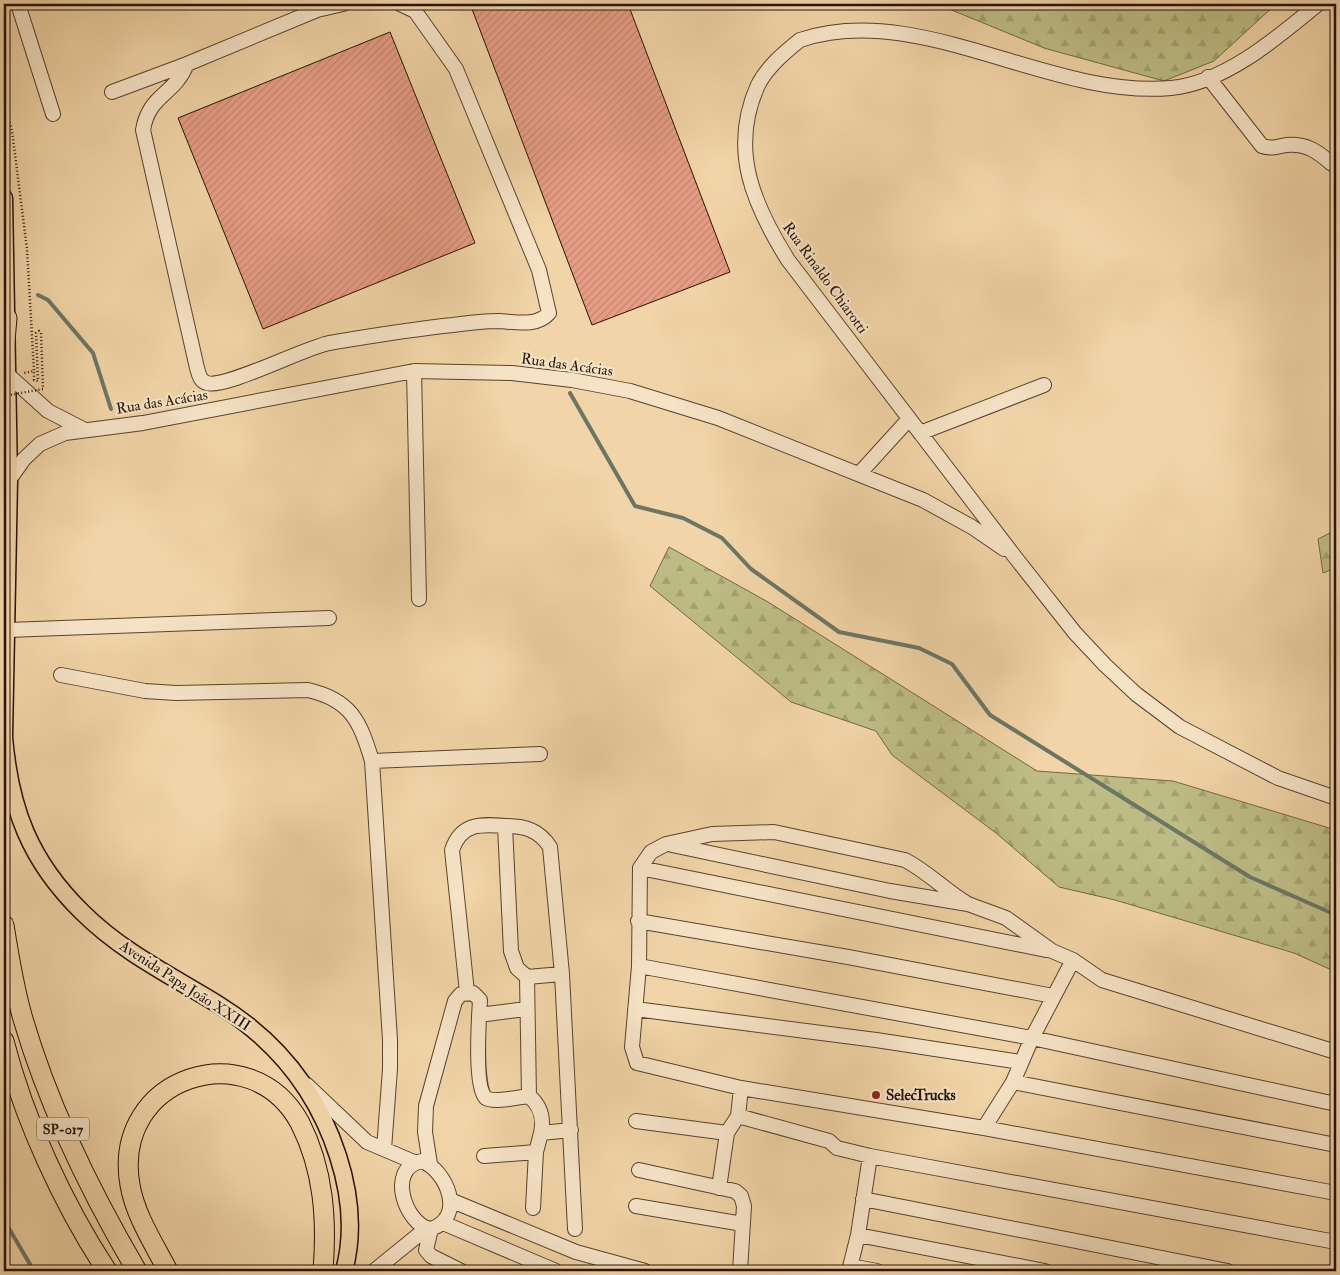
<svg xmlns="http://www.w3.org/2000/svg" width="1340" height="1275" font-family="'IM FELL Double Pica',serif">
<defs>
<pattern id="forest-firs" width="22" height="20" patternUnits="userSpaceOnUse" patternTransform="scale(1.25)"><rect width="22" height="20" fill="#bdbc84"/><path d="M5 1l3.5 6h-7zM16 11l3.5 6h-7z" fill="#a2a170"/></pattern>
<pattern id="building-hatch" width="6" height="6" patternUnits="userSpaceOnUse" patternTransform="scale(1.25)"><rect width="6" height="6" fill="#e59d83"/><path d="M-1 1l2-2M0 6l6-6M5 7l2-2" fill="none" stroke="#c48670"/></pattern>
</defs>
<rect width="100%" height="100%" fill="#f1d4a7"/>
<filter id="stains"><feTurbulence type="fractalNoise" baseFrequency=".004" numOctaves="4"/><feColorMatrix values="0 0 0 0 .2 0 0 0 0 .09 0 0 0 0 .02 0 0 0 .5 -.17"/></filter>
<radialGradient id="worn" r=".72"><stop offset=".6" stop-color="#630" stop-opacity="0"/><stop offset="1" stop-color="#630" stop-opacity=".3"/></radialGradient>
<!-- forest -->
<path fill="url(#forest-firs)" stroke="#726844" d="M937 4H1276L1214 61 1164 81 1044 48Z
M1336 530V568L1323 573 1318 539Z
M669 547 768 602 1037 771 1173 781 1336 830V972L1294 953 1115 900 1059 887 996 833 892 755 876 731 791 702 650 586Z"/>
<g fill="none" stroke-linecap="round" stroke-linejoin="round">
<!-- stream -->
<path stroke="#6c7665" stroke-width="4" d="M38 295 48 300 93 353 111 409
M570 393 635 506 683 518 722 538 751 569 839 632 919 648 952 664 990 715 1250 877 1336 915
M4 1220 34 1271"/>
</g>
<!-- building -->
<path fill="url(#building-hatch)" stroke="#261304" d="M485 4H628L730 272 592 325 472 9Z
M390 32 475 243 263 329 178 118Z"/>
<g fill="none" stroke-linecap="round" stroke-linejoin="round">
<!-- minor casing -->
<g stroke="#59432d" stroke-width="16">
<path id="minor" d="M18 4 53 114
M1318 4C1278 37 1225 83 1171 88 1048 99 919 0 800 40 785 52 767 67 758 85 729 149 753 204 788 260L1015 557 1075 633 1105 665 1136 694 1180 727 1278 778 1336 798
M187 64C174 96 149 94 143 130L197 368C199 375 200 381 207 383 225 389 304 348 329 343 371 336 412 329 453 325 468 323 484 321 499 321 516 322 537 327 549 313L539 270 456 69 415 11 400 4
M1208 77 1262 146C1272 149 1276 147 1286 145 1306 143 1317 151 1332 164
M112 92 187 64 317 10 343 4
M414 371 419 599
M7 374 48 411 83 429
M920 433 1044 385
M859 474 909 419
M9 480 24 459 40 444 65 433 143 423 414 371 512 373 572 380 630 391 718 418 923 500 972 527 1004 549
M8 630 329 618
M61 675 145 691 176 693 308 690C351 700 360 721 372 761L390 1040V1069L384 1149
M372 761 540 754
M505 826C525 826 539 830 550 847L562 974
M672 845 890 891 968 904 1006 918 1052 951 1073 960 1102 980 1336 1052
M640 868 1046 950
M638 921 848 957 1053 996
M639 966 1032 1038 1336 1104
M527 977 562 974 575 1229
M635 1009 876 1040 1020 1062
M479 1015 526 1009
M1013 1082 1336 1145
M307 1085 367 1142 414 1162
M741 1088 984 1128 1336 1193
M529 1096C541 1106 544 1118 541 1133
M738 1116 829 1141 837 1148 870 1156 858 1235 849 1271
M636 1121 727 1133 738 1116 741 1088 637 1063 632 1047 639 966 640 868 651 852 666 844 712 834 774 832 905 860C928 872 946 891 968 904
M984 1128 1013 1082 1032 1038 1073 960
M484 1156 536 1152
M870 1156 1336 1242
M422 1161C447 1171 466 1217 431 1229 406 1226 385 1168 422 1161Z
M430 1164 425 1132 426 1106 455 1001 461 994 473 993 480 1000C479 1017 474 1088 486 1098 493 1103 520 1097 529 1096L527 977 517 968 511 951 505 826C480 824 461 823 452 850L467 992
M639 1170 735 1191 741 1196 744 1206 740 1271
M719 1188 727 1133
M863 1199 1228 1271
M450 1200 576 1252 645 1271
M636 1206 743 1224
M533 1208 536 1152 541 1133 571 1130
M443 1223 556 1271
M431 1229 426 1250 431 1256 461 1271
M858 1235 1045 1271
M850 1266 877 1271
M374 1271 427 1228"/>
</g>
<!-- major casing -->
<g stroke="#261304" stroke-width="19">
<path id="major" d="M4 198 9 480 4 737C10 809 30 861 82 912 122 952 172 976 219 1005 277 1041 317 1091 338 1156 350 1193 354 1234 344 1271"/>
</g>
<!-- highway casing -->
<g stroke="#261304" stroke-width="21">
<path id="highway" d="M4 352 7 318
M4 925C9 957 14 988 23 1019 49 1108 90 1191 137 1271
M4 1041C24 1119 63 1204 107 1271
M168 1271C154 1244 135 1215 130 1185 111 1076 251 1032 300 1123 324 1170 327 1220 323 1271"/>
</g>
<!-- path -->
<path stroke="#261304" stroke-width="2.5" stroke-dasharray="1 2.5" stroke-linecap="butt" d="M4 102 12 131 27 249 34 371 24 373"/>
<!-- minor -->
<use href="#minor" stroke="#f6e3c6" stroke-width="14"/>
<!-- major -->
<use href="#major" stroke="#f1d4a7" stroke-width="16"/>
<!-- highway -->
<use href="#highway" stroke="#f1d4a7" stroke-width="19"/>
<!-- path-bridge -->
<path stroke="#261304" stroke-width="2.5" stroke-dasharray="1 2.5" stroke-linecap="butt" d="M4 396 43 389 41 333 39 331 36 333 38 381 34 380V371"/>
</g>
<!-- markers -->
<circle fill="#8f2418" stroke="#f6e3c6" stroke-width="2" cx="876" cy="1095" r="5"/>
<g text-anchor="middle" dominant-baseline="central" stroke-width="4.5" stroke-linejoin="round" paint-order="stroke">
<!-- shield labels -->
<rect fill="#f6e3c6" stroke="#64513e" stroke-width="1" x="37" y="1117.5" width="52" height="23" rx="4"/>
<g font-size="14" font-weight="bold" fill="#261304">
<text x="63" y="1129">SP-017</text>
</g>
<!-- street labels -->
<g font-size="15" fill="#261304" stroke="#f6e3c6">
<text transform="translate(825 278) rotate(54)">Rua Rinaldo Chiarotti</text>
<text transform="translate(567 365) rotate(8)">Rua das Acácias</text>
<text transform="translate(162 402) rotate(-9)">Rua das Acácias</text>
<text transform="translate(185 986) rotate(33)">Avenida Papa João XXIII</text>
</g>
<!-- poi labels -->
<g font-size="15" font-weight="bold" fill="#261304" stroke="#f6e3c6" text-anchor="start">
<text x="886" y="1095">SelecTrucks</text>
</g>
</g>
<!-- margin -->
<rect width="1340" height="1275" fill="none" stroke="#f1d4a7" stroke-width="20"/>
<rect x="5" y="5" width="1330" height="1265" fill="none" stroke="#261304" stroke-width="2.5"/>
<rect x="10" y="10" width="1320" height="1255" fill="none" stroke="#261304"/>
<rect width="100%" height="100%" filter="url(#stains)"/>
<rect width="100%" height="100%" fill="url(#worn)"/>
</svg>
